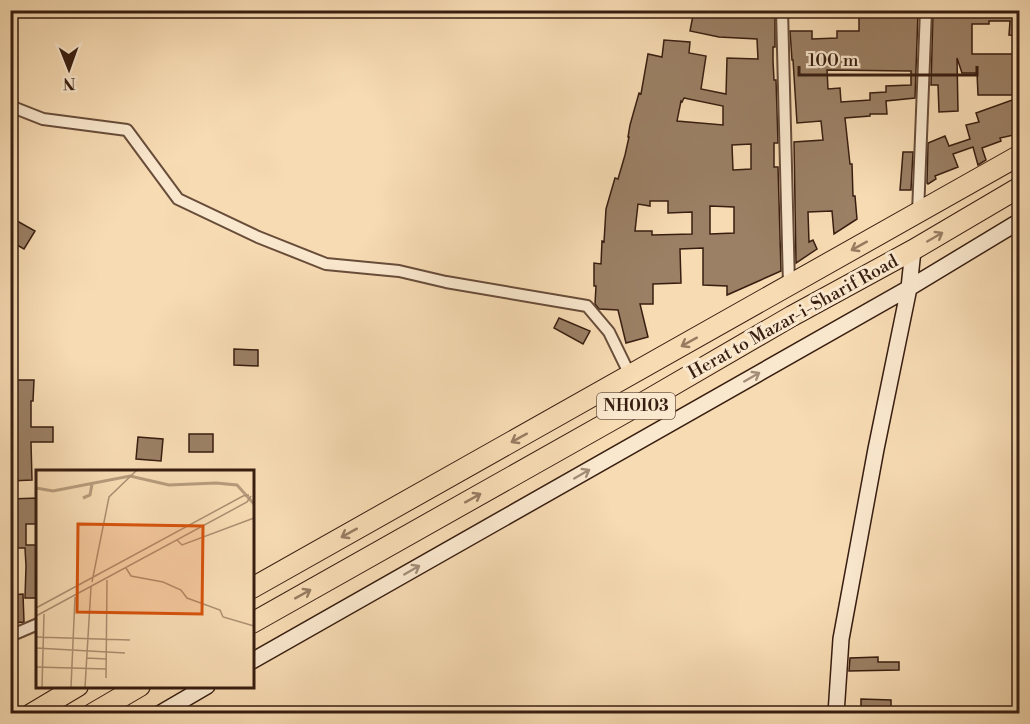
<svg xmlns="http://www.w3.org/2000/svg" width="1030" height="724" font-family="'Libre Bodoni',serif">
<rect width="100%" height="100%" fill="#f7dbb3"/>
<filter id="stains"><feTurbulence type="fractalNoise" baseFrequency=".00333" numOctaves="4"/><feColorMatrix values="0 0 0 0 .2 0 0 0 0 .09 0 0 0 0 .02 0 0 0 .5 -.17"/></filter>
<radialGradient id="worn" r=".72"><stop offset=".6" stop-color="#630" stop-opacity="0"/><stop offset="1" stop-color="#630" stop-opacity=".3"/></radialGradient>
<!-- building -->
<path fill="#9b8065" stroke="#381e11" stroke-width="1.5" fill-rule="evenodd" d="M694 10 752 12V11H775V47H773V61L774 80H776L778 143H774V167H778L781 271 727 295V286L703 285V248L680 249 681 283 653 284V304H640L648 337 626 343 618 310 599 309 595 304 596 286H594V263L601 264 602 241 604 242 606 209 615 178 618 179 625 155 629 137H628L630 125 639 93 641 94 648 54 662 57 664 40 690 42 689 53 706 56 701 89 726 94 727 58 758 59 757 39 719 37 690 31ZM684 98 723 106V125L677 121 681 101 682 102ZM751 144V169L733 170 732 145ZM650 201H668V213L692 212V234L652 235V231H635L638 204 650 206ZM710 206 734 207V233L710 234Z
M859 10 918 12 915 98 886 101 887 114H870V116L845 118 850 164H852L853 196H855L857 219 834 234 832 211 808 212 809 242 813 240 817 249 796 263 794 142 823 140 821 121 797 123 793 60H792L790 31H812V39L837 38V31H859ZM827 70 911 71V85L886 86V92L870 93V100L841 102 840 88 828 89Z
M935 10 1020 11V36L1009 35 1010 21H989V24H972V54H1020V95H978L977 73H962L957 58 958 111 939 112 938 85H931L933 13H935Z
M1015 99 1016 117H1014L1018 134 1000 138 1001 141 982 148 986 160 978 165 973 147 953 154 958 167 935 176 936 179 928 184 927 183 928 143 945 136 949 146 970 139 966 125 979 122 976 113Z
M903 152H913L911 190H900Z
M10 217 35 231 24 249 10 241Z
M559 318 590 331 583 344 554 328Z
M234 349 258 350V366L234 365Z
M10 380H34L33 401H31V427H53V442H31L32 480 10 481Z
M189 434H213V452H189Z
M138 437 163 439 161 461 136 459Z
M38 498V524H26V545H38V598H25L26 566 25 548H10V499Z
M23 594 24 622 10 623V595Z
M878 657V662H899V670L849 671 850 658Z
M861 699 891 700V714H861Z"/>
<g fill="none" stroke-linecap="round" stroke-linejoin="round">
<!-- street casing -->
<g stroke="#684d3a" stroke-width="14">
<path id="street" d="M782 10 789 285
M10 106 43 119 127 130 178 199 258 237 326 264 399 271 446 282 587 306 609 332 630 375
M918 213 926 10
M10 636 38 624"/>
</g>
<!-- secondary casing -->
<g stroke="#381e11" stroke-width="18">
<path id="secondary" d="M252 661 909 288 1020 221
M159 714 207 686
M836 714 841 639 876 449 909 288 913 250"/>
</g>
<!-- highway casing -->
<g stroke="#381e11" stroke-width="22">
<path id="highway" d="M252 588 1020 155
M252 623 644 402 792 316 913 250 1020 187
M31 714 78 686
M92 714 140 686"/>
</g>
<!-- street -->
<use href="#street" stroke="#fae8ce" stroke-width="10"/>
<!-- secondary -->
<use href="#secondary" stroke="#fae8ce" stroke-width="15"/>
<!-- highway -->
<use href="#highway" stroke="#f7dbb3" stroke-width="20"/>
</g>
<!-- one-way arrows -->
<defs><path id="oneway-shaft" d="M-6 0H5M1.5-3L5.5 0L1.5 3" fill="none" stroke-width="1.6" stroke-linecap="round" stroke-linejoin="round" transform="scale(1.5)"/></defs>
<g stroke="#987c62">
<use href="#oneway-shaft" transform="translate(935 237) rotate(-30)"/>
<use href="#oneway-shaft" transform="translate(859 246) rotate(151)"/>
<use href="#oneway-shaft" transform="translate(689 342) rotate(151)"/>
<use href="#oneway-shaft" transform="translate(519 438) rotate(151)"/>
<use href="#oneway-shaft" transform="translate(473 498) rotate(-29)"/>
<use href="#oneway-shaft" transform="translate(349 533) rotate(151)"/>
<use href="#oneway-shaft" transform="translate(303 594) rotate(-29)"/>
</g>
<g stroke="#a38d79">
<use href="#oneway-shaft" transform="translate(752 377) rotate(-30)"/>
<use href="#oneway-shaft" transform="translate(582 474) rotate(-30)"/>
<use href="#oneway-shaft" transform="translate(412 570) rotate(-30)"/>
</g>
<g text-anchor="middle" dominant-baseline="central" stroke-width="6" stroke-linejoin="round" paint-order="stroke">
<!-- shield labels -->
<rect fill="#fae8ce" stroke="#725b4a" stroke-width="1.5" x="597" y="393" width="78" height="26" rx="4.5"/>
<g font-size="16" font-weight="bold" fill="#381e11">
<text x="636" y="406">NH0103</text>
</g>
<!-- street labels -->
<g font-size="18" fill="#381e11" stroke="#fae8ce">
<text transform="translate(793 317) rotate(-29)">Herat to Mazar-i-Sharif Road</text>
</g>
</g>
<!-- overview -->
<g transform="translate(36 470)">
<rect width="218" height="218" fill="#f7dbb3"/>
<path fill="none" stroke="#b69b7c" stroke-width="3" d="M0 18 17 21 94 6 133 15 180 13 201 15 218 34M47 28 54 25 56 14"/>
<path fill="none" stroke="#ab8f72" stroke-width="1.5" d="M141 70 146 75 218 48M90 98 95 106 127 112 145 120 151 128 184 140 187 147 218 156M56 112 73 27 101 0M0 138 207 26 213 25M0 146 211 32 215 26M0 167 94 170M0 178 89 183M51 188 70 189M0 197 70 199M70 208 71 110M6 217 8 144M35 217 39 127M49 217 55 117"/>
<path fill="#d6530c" fill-opacity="0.15" stroke="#d6530c" stroke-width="3" d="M42 54 167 56 166 144 41 142Z"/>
<rect width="218" height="218" fill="none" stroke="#381e11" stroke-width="3"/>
</g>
<!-- margin -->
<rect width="1030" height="724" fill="none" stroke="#f7dbb3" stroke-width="36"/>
<rect x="12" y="12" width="1006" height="700" fill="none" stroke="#381e11" stroke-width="3"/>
<rect x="18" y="18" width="994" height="688" fill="none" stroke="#381e11" stroke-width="1.5"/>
<!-- north arrow -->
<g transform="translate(69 69) rotate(179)" stroke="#fae8ce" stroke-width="4.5" paint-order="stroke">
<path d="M0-4.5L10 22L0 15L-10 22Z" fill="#381e11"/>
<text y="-9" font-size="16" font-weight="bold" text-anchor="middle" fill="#381e11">N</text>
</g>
<!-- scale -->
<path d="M799 66v9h178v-9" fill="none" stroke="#381e11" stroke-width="3"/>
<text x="808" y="66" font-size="18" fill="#381e11" stroke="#fae8ce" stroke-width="4.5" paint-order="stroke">100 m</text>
<rect width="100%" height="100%" filter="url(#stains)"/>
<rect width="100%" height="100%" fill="url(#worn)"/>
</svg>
